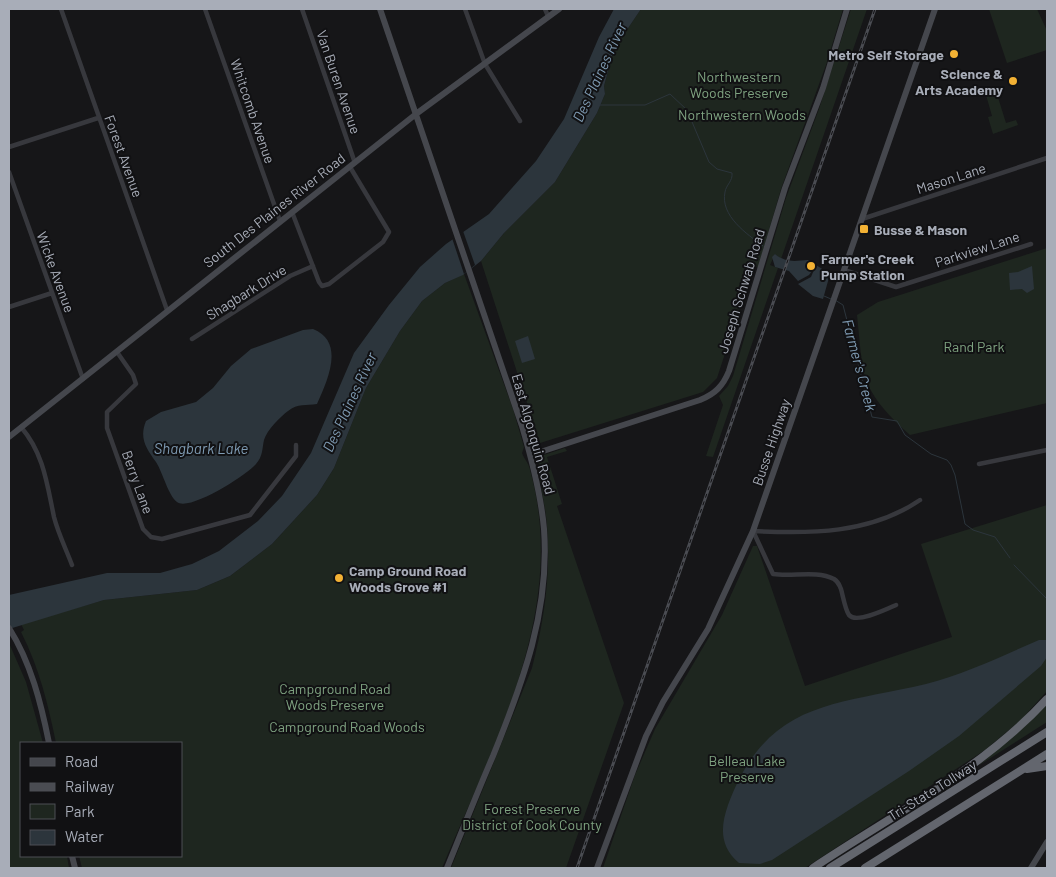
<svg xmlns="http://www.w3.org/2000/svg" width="1056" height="877" font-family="Barlow,sans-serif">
<rect width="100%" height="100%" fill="#161618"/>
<!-- green -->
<path fill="#1e261f" d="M641 9H843L826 65 781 189 758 268 754 265 717 378 703 392 540 443 481 261 504 233 555 182 597 113 605 94 604 86 614 49Z
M851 9H867L781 259 775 254 770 265 778 268 713 457 706 456 723 405 719 396 728 386 733 376 786 198 819 109Z
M989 9H1037L1047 31V50L1007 63Z
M996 91 1006 123 1016 120 1018 125 993 134 988 117 992 116 986 95Z
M1047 248V403L910 435C891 418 868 396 863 369 860 352 859 333 857 315L878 302Z
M464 274 513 409 524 447 522 453C524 459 529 463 530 470 569 609 494 743 442 868H82L79 856H181V743H56C48 704 39 667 21 632L24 630 21 624 104 600 197 590 230 576 272 544 317 495 334 468 366 388 400 331 422 301 445 283Z
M565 448 567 451 547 457 562 504 557 506 624 703 566 868H451L532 668C544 621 551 576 547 526 546 507 538 479 539 461L544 455Z
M1047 505V691L1021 720 985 750 805 868H603L635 775 655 729 722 615 753 546H757L805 686 952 637 921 544Z
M9 643 26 682 43 743H21V856H67L69 868H9Z
M1047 704V722L978 766 1024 727Z"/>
<!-- water -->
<path fill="#2c353c" d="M614 9H641L614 49 604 86 605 94 597 113 555 182 504 233 481 261 463 275 445 283 422 301 400 331 366 388 334 468 317 495 272 544 230 576 197 590 104 600 9 629V595L107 573H160L192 564 219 551 258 521 282 496 311 453 354 353 389 305 420 267 446 244 489 214 536 161 564 119 599 37Z
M775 254C786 263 795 261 808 260L810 261 806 267 812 271 809 275 798 281 789 271 775 267 772 257Z
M816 265 830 274 823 299 813 296 798 284 811 277Z
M1032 266 1034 289 1027 293 1022 289 1010 290 1009 273 1018 272Z
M313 329C346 342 327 381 317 404 306 406 298 403 288 411 280 417 267 430 264 440 262 449 263 456 256 464 247 475 189 512 177 502 168 495 163 473 156 462 146 448 139 438 146 421L161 412 196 402 213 388 231 366 251 349 303 330Z
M528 336 535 359 522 363 515 341Z
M1039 640H1047V657L1041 666 959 736 909 771 772 860 760 864 739 863C720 847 720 828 728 805 767 700 833 706 926 684 965 674 1002 656 1039 640Z"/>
<!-- pier -->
<path fill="#161618" d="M463 231 475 265 464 274 452 238Z"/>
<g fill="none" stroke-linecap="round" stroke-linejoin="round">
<!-- stream -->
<path stroke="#2c353c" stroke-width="1" d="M600 105H645L670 94 687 110 709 162 717 169 732 173C733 181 726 185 725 192 720 216 747 234 763 246
M824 296 831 299
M835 300 843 305 872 417 897 421 905 435 931 454 947 460 951 465 955 475 965 524 973 530 995 537 1010 558
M1014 565 1047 599"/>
<!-- street -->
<path stroke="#37383d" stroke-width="4.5" d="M61 9 167 310
M205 9 280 221
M302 9 355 163
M465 9 485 64 520 121
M545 9 548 16
M9 147 98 118
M9 172 83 379
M292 212 319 282 322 286 329 284 383 242 389 232 350 167
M862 219 1047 158
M844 270 896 287 1031 244
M9 307 52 293
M192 339 290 276 313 266
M117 352 133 375 136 384 107 412V428L143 529 151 537 162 539 250 515 296 456V445
M21 427C44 454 47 484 54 517 58 533 66 549 72 565
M979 464 1047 450
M753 531 773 574C793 577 816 570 834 579 839 582 839 585 841 589 843 596 845 609 849 615 856 624 887 609 896 605
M753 531C810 534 870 534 920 500"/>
<!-- secondary -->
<path stroke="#45474d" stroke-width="6" d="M380 9 522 426C532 460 541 494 544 529 550 610 523 682 493 756 477 793 462 831 447 868
M9 437 416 114 559 9
M531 455 700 400C715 394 723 386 729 371L785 188 823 88 847 9
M9 628C31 663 41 703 49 743
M72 856 75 868
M597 868 646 736 663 702 708 629 753 531 935 9
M1031 868 1047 842"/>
<!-- highway -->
<path stroke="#63666e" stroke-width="8" d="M1027 769 1047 766
M813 868C892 815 982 770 1047 699
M830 868 1047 732
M865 868 1047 754"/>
<!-- rail casing -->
<g stroke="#4a4c52" stroke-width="3">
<path id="rail" d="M577 868 875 9"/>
</g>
<!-- rail -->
<use href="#rail" stroke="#111113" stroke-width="1" stroke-dasharray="4" stroke-linecap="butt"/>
</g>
<!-- markers -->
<g fill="#f2b134" stroke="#111113" stroke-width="2">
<circle cx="954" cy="54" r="5"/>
<circle cx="1013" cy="81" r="5"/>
<rect x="859" y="224" width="10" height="10" rx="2.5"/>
<circle cx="811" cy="266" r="5"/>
<circle cx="339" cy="578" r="5"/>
</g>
<g text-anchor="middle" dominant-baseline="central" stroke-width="4" stroke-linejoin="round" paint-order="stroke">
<!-- poi labels -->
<g font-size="14" font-weight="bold" fill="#a8adb8" stroke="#111113" text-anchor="start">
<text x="944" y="54" text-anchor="end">Metro Self Storage</text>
<text x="1003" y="73" text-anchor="end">Science &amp;<tspan x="1003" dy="16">Arts Academy</tspan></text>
<text x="874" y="229">Busse &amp; Mason</text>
<text x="821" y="258">Farmer's Creek<tspan x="821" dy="16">Pump Station</tspan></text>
<text x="349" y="570">Camp Ground Road<tspan x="349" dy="16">Woods Grove #1</tspan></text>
</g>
<!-- park labels -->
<g font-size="14" fill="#7fa381" stroke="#111113">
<text x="739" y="76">Northwestern<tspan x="739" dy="16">Woods Preserve</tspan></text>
<text x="742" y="114">Northwestern Woods</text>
<text x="974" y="346">Rand Park</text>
<text x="335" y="688">Campground Road<tspan x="335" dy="16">Woods Preserve</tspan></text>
<text x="347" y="726">Campground Road Woods</text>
<text x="747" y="760">Belleau Lake<tspan x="747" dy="16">Preserve</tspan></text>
<text x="532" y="808">Forest Preserve<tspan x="532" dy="16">District of Cook County</tspan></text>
</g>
<!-- street labels -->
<g font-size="14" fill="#a8adb8" stroke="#111113">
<text transform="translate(339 82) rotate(71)">Van Buren Avenue</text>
<text transform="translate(253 111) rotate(71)">Whitcomb Avenue</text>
<text transform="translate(124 156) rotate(70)">Forest Avenue</text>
<text transform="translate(951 178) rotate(-18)">Mason Lane</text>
<text transform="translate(274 210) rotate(-38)">South Des Plaines River Road</text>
<text transform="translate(977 249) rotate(-18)">Parkview Lane</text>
<text transform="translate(56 272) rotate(70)">Wicke Avenue</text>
<text transform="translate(741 291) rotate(-73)">Joseph Schwab Road</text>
<text transform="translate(246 292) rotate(-32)">Shagbark Drive</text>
<text transform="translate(534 434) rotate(74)">East Algonquin Road</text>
<text transform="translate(771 442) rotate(-71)">Busse Highway</text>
<text transform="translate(138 482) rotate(70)">Berry Lane</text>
<text transform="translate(932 790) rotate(-32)">Tri-State Tollway</text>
</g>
<!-- water labels -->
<g font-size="15" font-style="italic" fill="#7f9bb3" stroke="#111113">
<text transform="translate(599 72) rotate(-65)">Des Plaines River</text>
<text transform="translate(860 365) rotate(75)">Farmer's Creek</text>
<text transform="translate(349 402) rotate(-65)">Des Plaines River</text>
<text x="201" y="448">Shagbark Lake</text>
</g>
</g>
<!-- border -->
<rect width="1056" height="877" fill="none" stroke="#a8adb8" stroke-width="20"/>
<!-- legend -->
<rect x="20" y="742" width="162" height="115" fill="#111113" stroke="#4d4f55"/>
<rect x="30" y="758" width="25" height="8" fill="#45474d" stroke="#4d4f55"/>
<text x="65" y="767" font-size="15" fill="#a8adb8">Road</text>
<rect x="30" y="783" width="25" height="8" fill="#4a4c52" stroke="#4d4f55"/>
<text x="65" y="792" font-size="15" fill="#a8adb8">Railway</text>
<rect x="30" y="804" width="25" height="15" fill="#1e261f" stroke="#4d4f55"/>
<text x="65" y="817" font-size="15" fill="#a8adb8">Park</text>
<rect x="30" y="830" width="25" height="15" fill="#2c353c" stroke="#4d4f55"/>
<text x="65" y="842" font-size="15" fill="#a8adb8">Water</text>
</svg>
